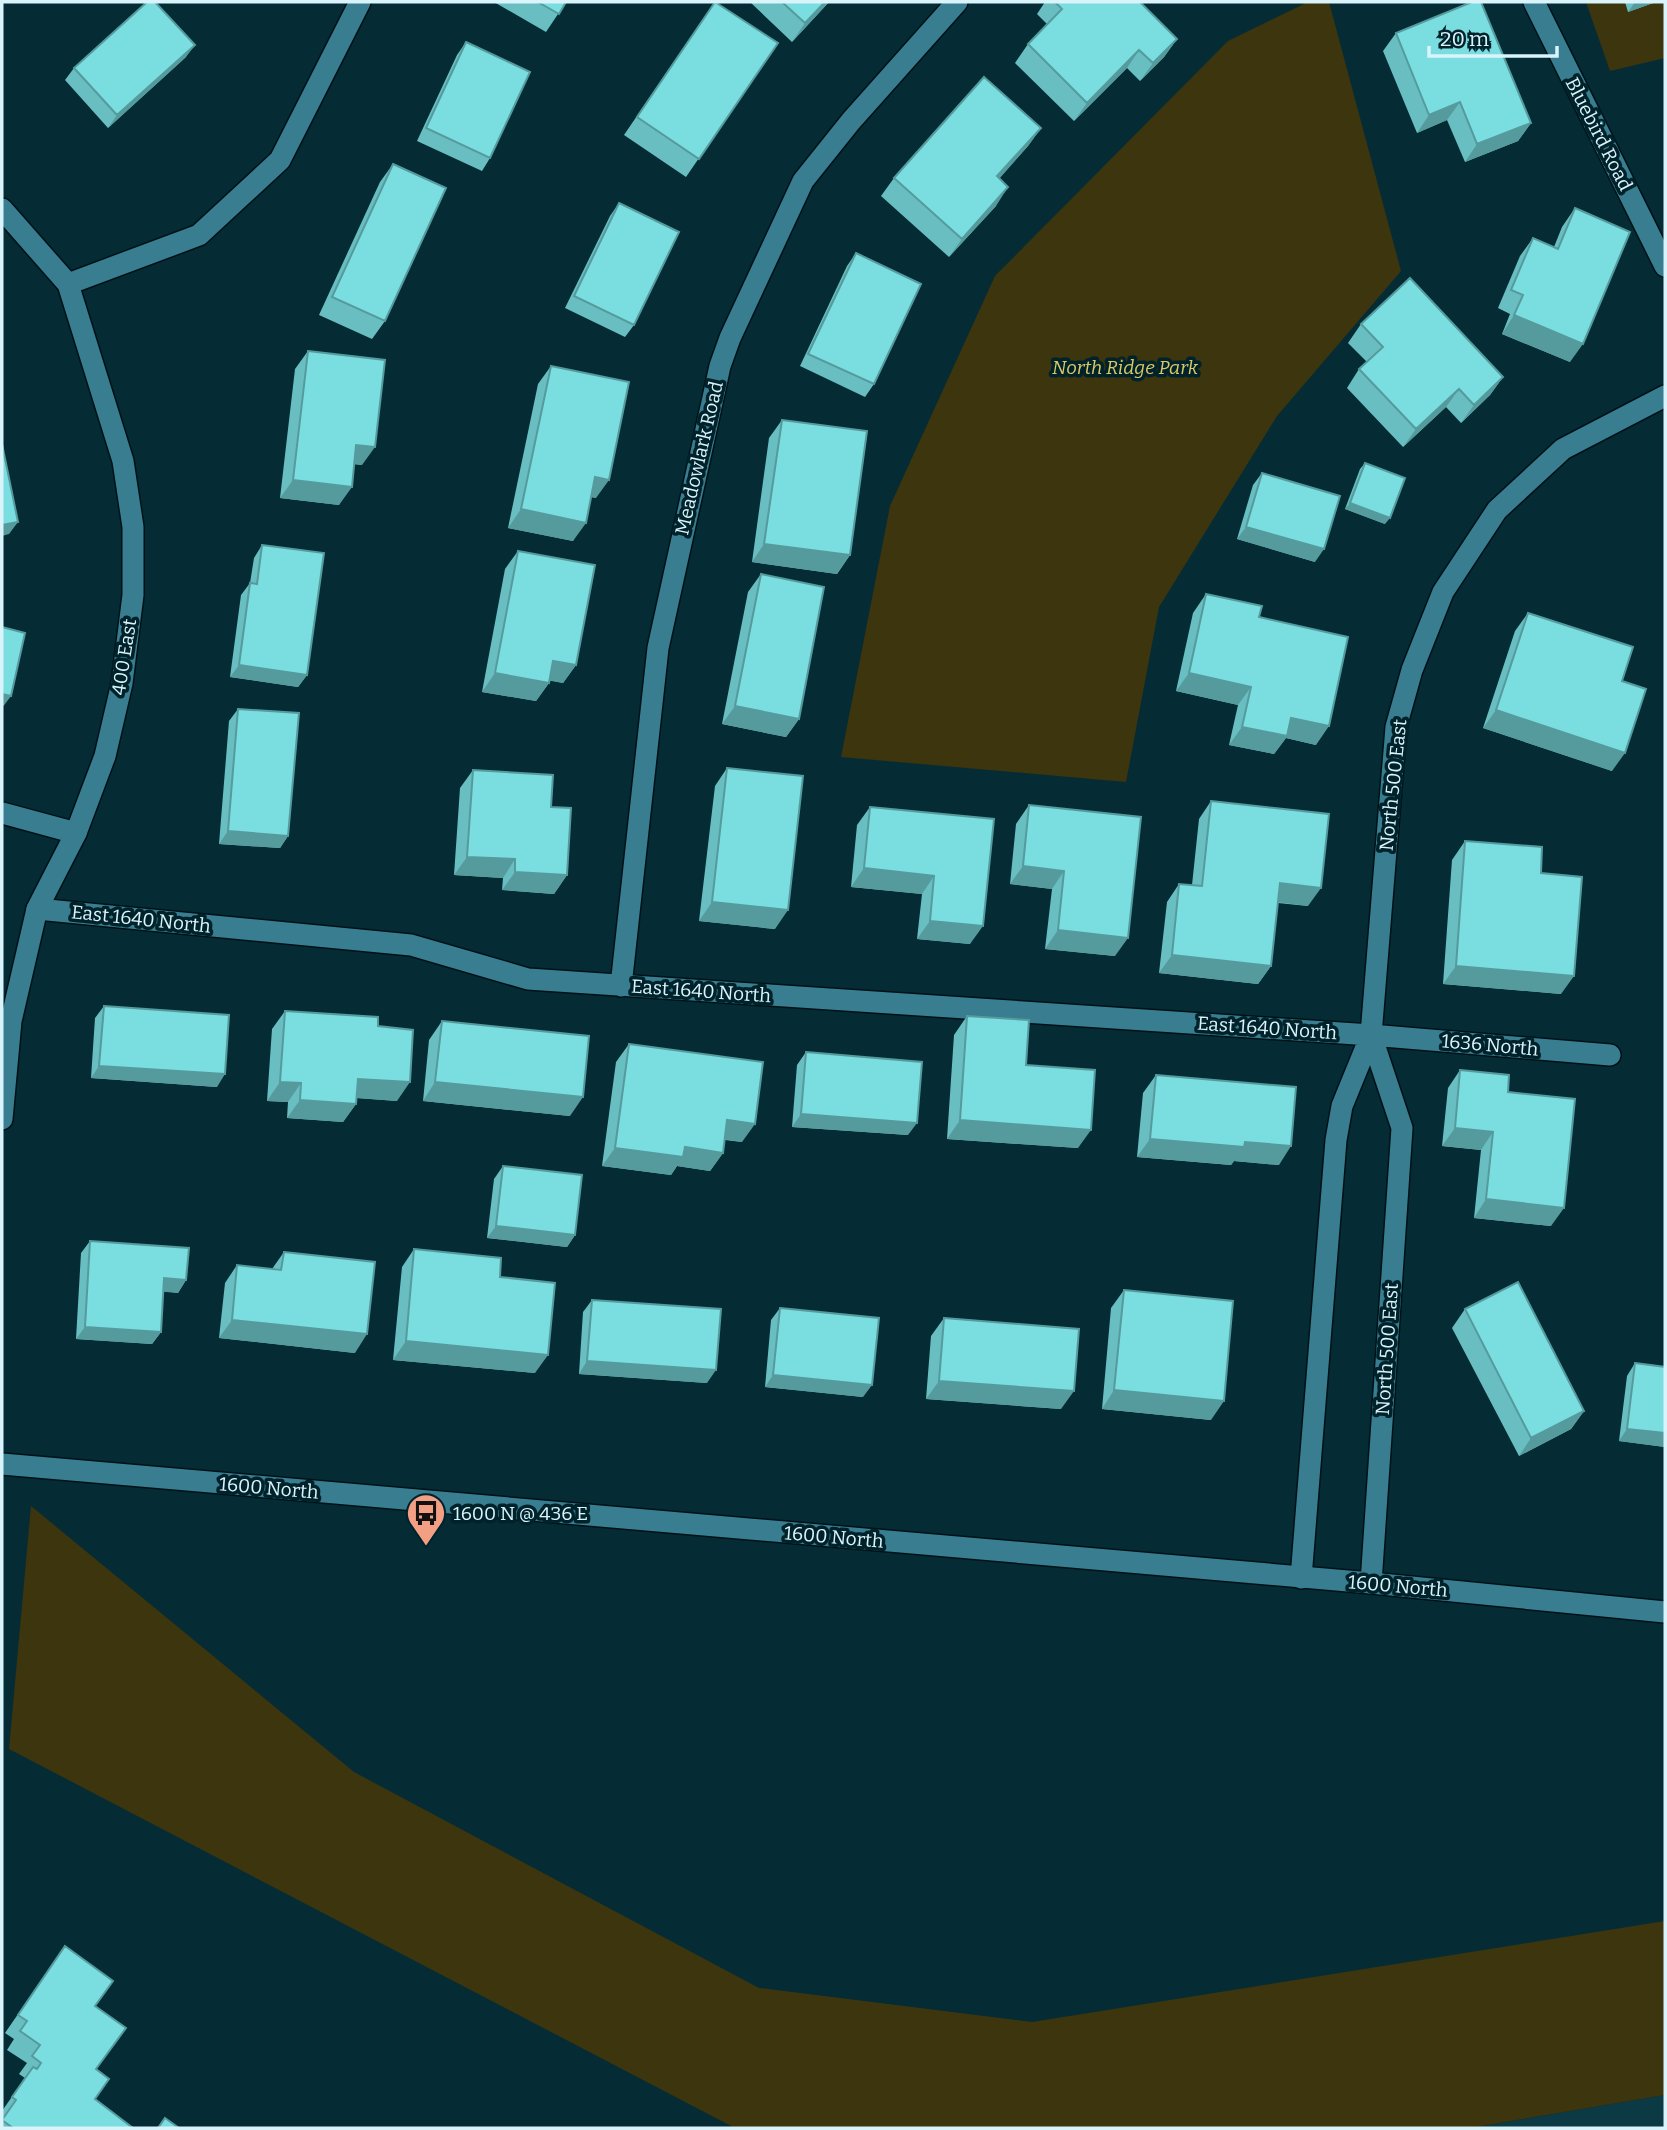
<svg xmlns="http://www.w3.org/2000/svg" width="1667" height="2130" font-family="Bitter,serif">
<rect width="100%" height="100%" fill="#052c35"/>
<!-- built -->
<path fill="#0b3944" d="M1665 2095V2128H1470Z"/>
<!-- green -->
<path fill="#3c350d" d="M1308 2H1329L1401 271 1277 416 1159 607 1126 782 841 757 890 506 995 276 1228 41Z
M1586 2H1665V58L1610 71Z
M31 1506 354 1772 759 1988 1032 2022 1665 1921V2095L1470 2128H735L9 1749Z"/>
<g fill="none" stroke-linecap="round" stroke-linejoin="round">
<!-- street casing -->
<g stroke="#001218" stroke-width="24">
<path id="street" d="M1534 2 1665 266
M68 284 199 235 280 160 360 2
M2 813 76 833
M37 909 411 945 528 979 1371 1035 1610 1055
M621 986 658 648 720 366 730 338 803 181 851 121 957 2
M1301 1578 1336 1140 1342 1106 1371 1035 1396 727 1412 670 1443 592 1497 510 1563 449 1665 396
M1371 1583 1402 1128 1371 1035"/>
</g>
<!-- secondary casing -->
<g stroke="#001218" stroke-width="24">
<path id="secondary" d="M2 209 68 284 123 461 133 527V595L122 683 105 756 76 833 37 909 11 1021 2 1119
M2 1464 1371 1583 1665 1612"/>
</g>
<!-- street -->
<use href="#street" stroke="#387d90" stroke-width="21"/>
<!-- secondary -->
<use href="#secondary" stroke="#387d90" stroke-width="21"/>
</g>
<!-- wall -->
<path fill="#69bec1" d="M494 2H566L546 32Z
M750 2H829L792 42Z
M1045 2H1140L1177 39 1164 57 1140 81 1127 68 1074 121 1015 63 1028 44 1047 24 1037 14Z
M1625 2H1656L1628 12Z
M703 19 778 43 686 177 624 135Z
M1396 33 1531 123 1518 141 1465 162 1447 120 1417 133 1383 51Z
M466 42 490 158 482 171 417 141 457 55Z
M186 57 108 128 65 80 74 68Z
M1041 128 1028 146 999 178 996 206 949 257 881 196 894 178Z
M393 164 385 321 372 339 319 315 380 182Z
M619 203 634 325 625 337 565 308 610 216Z
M1575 208 1570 362 1502 334 1510 314 1498 308 1520 256 1533 238 1554 247 1562 227Z
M856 253 874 384 865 397 800 366 847 266Z
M1361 324 1503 377 1490 395 1461 423 1446 407 1403 447 1347 388 1359 369 1367 362 1348 343Z
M308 351 362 465 354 464 339 505 280 498 295 369Z
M551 366 596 498 591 497 573 541 508 528 538 384Z
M782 420 850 555 837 574 752 562 769 438Z
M1365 463 1385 524 1345 509 1360 469Z
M1262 473 1315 562 1237 539 1253 485Z
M262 545 307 675 298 687 230 677 241 595 250 583 254 558Z
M518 551 576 665 563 683 549 680V683L536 701 482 692 505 569Z
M761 574 799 719 786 737 722 724 748 592Z
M1206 594 1259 617 1316 745 1286 738 1274 754 1229 745 1238 705 1176 691 1193 613Z
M1528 613 1622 681 1612 771 1483 728 1515 631Z
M238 709 288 836 280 848 219 844 229 721Z
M727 768 775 929 699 921 715 786Z
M473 770 567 875 554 894 502 890 503 878 454 875 460 788Z
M1211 801 1308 906 1278 903 1271 966 1258 984 1159 973 1167 902 1179 884 1192 885 1199 819Z
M1029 805 1115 956 1045 949 1052 889 1010 884 1016 824Z
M870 807 994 819 970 944 917 939 922 894 851 887 857 825Z
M1465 841 1541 873 1561 994 1443 984 1452 860Z
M104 1006 217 1087 91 1078 95 1018Z
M285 1011 378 1026 397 1101 356 1098V1104L343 1122 287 1118 288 1102 267 1101 272 1029Z
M967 1016 1026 1065 1078 1148 947 1139 954 1035Z
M442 1021 570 1116 423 1101 429 1040Z
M629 1044 742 1142 725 1140 723 1153 710 1171 677 1166 671 1175 602 1166 616 1062Z
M806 1052 908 1135 792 1127 797 1065Z
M1460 1070 1508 1092 1551 1226 1474 1218 1481 1150 1442 1146 1448 1088Z
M1156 1075 1279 1165 1234 1161 1231 1165 1137 1157 1143 1093Z
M503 1166 575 1235 567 1247 487 1238 494 1179Z
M90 1241 186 1280 178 1293 163 1291 161 1332 152 1344 76 1339 81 1253Z
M414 1249 500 1277 535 1373 393 1360 402 1267Z
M284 1252 355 1353 219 1338 225 1283 237 1265 272 1269Z
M1124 1290 1211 1420 1102 1409 1111 1308Z
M592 1300 707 1383 579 1374 583 1312Z
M780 1308 863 1397 765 1387 771 1320Z
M1465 1309 1584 1411 1571 1429 1519 1456 1452 1328Z
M944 1318 1061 1409 926 1399 931 1336Z
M1635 1363 1665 1447 1619 1441 1627 1376Z
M65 1946 95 2006 96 2070 95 2099 133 2128H2V2119L3 2118 2 2117V2111L25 2078 19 2074 27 2063 7 2050 14 2039 5 2033Z"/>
<!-- shaded-wall -->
<path fill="#559b9d" d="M825 2H829L792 42 805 23Z
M1635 2H1656L1628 12Z
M1177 39 1164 57 1140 81 1153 63Z
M195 45 186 57 108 128 117 115Z
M1139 50 1127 68 1074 121 1087 103Z
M1460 102 1447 120 1417 133 1429 115Z
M1531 123 1518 141 1465 162 1477 144Z
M1041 128 1028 146 985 195 997 176Z
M1008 187 996 206 949 257 962 239Z
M1514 315 1583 344 1570 362 1502 334Z
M1503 377 1490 395 1461 423 1474 405Z
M1459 389 1446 407 1403 447 1416 429Z
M356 445 375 447 362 465 344 463Z
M595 477 609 480 596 498 583 495Z
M293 480 352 487 339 505 280 498Z
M1350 503 1390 518 1385 524 1345 509Z
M521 509 586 523 573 541 508 528Z
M18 522 9 534 2 536V525Z
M1246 527 1324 549 1315 562 1237 539Z
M764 544 850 555 837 574 752 562Z
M553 661 576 665 563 683 540 679Z
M239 665 307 675 298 687 230 677Z
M495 673 549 683 536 701 482 692Z
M1189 673 1251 687 1238 705 1176 691Z
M2 694 11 696 2 708Z
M735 706 799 719 786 737 722 724Z
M1496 710 1625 753 1612 771 1483 728Z
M1291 718 1329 726 1316 745 1286 738 1274 754 1229 745 1242 727Z
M228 831 288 836 280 848 219 844Z
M467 857 515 859 503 878 454 875Z
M1023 866 1064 871 1052 889 1010 884Z
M864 868 934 876 922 894 851 887Z
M515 872 567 875 554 894 502 890Z
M1280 883 1321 888 1308 906 1267 901Z
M712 902 788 910 775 929 699 921Z
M930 921 983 926 970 944 917 939Z
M1058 930 1128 938 1115 956 1045 949Z
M1172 955 1271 966 1258 984 1159 973Z
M1456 966 1574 976 1561 994 1443 984Z
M99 1066 225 1074 217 1087 91 1078Z
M358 1079 410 1082 397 1101 345 1097Z
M280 1082 301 1083 288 1102 267 1101Z
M435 1082 583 1097 570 1116 423 1101Z
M300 1100 356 1104 343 1122 287 1118Z
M801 1114 917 1123 908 1135 792 1127Z
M727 1120 755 1124 742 1142 714 1138Z
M960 1120 1091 1130 1078 1148 947 1139Z
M1455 1128 1493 1132 1481 1150 1442 1146Z
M1150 1139 1245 1142 1291 1146 1279 1165 1234 1161 1231 1165 1137 1157Z
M685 1147 723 1153 710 1171 677 1166 671 1175 602 1166 615 1148Z
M1486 1199 1564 1208 1551 1226 1474 1218Z
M496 1226 575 1235 567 1247 487 1238Z
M164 1278 186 1280 178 1293 155 1291Z
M232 1320 367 1334 355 1353 219 1338Z
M85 1327 161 1332 152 1344 76 1339Z
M406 1341 548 1355 535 1373 393 1360Z
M587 1361 716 1370 707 1383 579 1374Z
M773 1375 872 1385 863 1397 765 1387Z
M939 1381 1074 1391 1061 1409 926 1399Z
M1114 1390 1224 1401 1211 1420 1102 1409Z
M1584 1411 1571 1429 1519 1456 1531 1438Z
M1627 1429 1665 1433V1447L1619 1441Z"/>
<!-- building -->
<path fill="#7adde0" stroke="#559b9d" stroke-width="2" d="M147 2H155L195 45 117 115 74 68Z
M538 2H566L559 14Z
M715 2 778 43 699 159 637 117Z
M782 2H825L805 23Z
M1055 2H1140L1177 39 1153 63 1139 50 1087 103 1028 44 1062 9Z
M1472 2H1481L1531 123 1477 144 1460 102 1429 115 1396 33Z
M466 42 530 72 490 158 426 128Z
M984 77 1041 128 997 176 1008 187 962 239 894 178Z
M393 164 446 188 385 321 332 297Z
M619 203 679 232 634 325 574 296Z
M1575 208 1630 232 1583 344 1514 315 1523 295 1511 290 1533 238 1558 249Z
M856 253 921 284 874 384 808 354Z
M1410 278 1503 377 1474 405 1459 389 1416 429 1359 369 1383 347 1361 324Z
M308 351 385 360 375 447 356 445 352 487 293 480Z
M551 366 629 382 609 480 595 477 586 523 521 509Z
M782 420 867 431 850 555 764 544Z
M2 444 18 522 2 525Z
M1365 463 1405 478 1390 518 1350 503Z
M1262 473 1340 496 1324 549 1246 527Z
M262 545 324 553 307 675 239 665 250 583 257 584Z
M518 551 595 565 576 665 553 661 549 683 495 673Z
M761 574 824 587 799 719 735 706Z
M1206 594 1262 606 1259 617 1348 637 1329 726 1291 718 1287 736 1242 727 1251 687 1189 673Z
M1528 613 1633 647 1622 681 1646 689 1625 753 1496 710Z
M2 627 25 633 11 696 2 694Z
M238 709 299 713 288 836 228 831Z
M727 768 803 776 788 910 712 902Z
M473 770 553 775 551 807 571 808 567 875 515 872V859L467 857Z
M1211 801 1329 814 1321 888 1280 883 1271 966 1172 955 1179 884 1202 886Z
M1029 805 1141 817 1128 938 1058 930 1064 871 1023 866Z
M870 807 994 819 983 926 930 921 934 876 864 868Z
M1465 841 1542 847 1541 873 1582 877 1574 976 1456 966Z
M104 1006 229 1015 225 1074 99 1066Z
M285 1011 378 1017V1026L413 1030 410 1082 358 1079 356 1104 300 1100 301 1083 280 1082Z
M967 1016 1029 1020 1026 1065 1095 1070 1091 1130 960 1120Z
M442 1021 589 1036 583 1097 435 1082Z
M629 1044 763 1062 755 1124 727 1120 723 1153 685 1147 683 1157 615 1148Z
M806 1052 922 1062 917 1123 801 1114Z
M1460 1070 1509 1075 1508 1092 1575 1099 1564 1208 1486 1199 1493 1132 1455 1128Z
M1156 1075 1296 1087 1291 1146 1245 1142 1244 1147 1150 1139Z
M503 1166 582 1175 575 1235 496 1226Z
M90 1241 189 1248 186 1280 164 1278 161 1332 85 1327Z
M414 1249 501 1258 500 1277 555 1283 548 1355 406 1341Z
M284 1252 375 1262 367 1334 232 1320 237 1265 281 1270Z
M1518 1282 1584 1411 1531 1438 1465 1309Z
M1124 1290 1233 1301 1224 1401 1114 1390Z
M592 1300 721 1309 716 1370 587 1361Z
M780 1308 879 1318 872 1385 773 1375Z
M944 1318 1079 1329 1074 1391 939 1381Z
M1635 1363 1665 1367V1433L1627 1429Z
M65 1946 113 1981 95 2006 126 2028 96 2069 109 2079 95 2099 133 2128H13L2 2120 16 2100 12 2097 33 2067 37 2069 41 2063 32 2056 40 2045 20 2031 27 2021 18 2015Z
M165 2118 179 2128H158Z"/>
<!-- icons -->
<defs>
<g id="bus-pin" transform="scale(2.0125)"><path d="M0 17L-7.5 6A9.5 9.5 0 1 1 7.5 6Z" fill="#f39f84" stroke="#00222b"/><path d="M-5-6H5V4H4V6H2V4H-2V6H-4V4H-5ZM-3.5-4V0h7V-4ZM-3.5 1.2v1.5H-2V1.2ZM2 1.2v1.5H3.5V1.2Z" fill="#111"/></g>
</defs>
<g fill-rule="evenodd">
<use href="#bus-pin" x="426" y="1513"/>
</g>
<g text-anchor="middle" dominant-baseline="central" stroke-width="7" stroke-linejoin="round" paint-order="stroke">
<!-- street labels -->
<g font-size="19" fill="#daf4fc" stroke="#00222b">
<text transform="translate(1599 134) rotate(63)">Bluebird Road</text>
<text transform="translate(699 458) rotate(-77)">Meadowlark Road</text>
<text transform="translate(124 657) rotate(-81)">400 East</text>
<text transform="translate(1393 785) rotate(-84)">North 500 East</text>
<text transform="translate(141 919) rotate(6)">East 1640 North</text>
<text transform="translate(701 991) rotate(4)">East 1640 North</text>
<text transform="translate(1267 1028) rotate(4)">East 1640 North</text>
<text transform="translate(1490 1045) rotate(5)">1636 North</text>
<text transform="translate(1387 1349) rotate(-86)">North 500 East</text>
<text transform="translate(269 1488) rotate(5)">1600 North</text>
<text transform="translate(834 1537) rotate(5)">1600 North</text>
<text transform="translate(1398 1586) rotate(5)">1600 North</text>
</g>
<!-- park labels -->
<g font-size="19" font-style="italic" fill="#ddc965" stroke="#00222b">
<text x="1125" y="367">North Ridge Park</text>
</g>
<!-- poi labels -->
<g font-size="19" fill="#daf4fc" stroke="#00222b" text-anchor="start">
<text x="453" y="1513">1600 N @ 436 E</text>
</g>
</g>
<!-- border -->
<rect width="1667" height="2130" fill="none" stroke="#daf4fc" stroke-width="7"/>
<!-- scale -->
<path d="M1429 46v10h128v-10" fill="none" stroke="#daf4fc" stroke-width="3.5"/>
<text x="1440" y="46" font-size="21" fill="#daf4fc" stroke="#00222b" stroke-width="5" paint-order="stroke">20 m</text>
</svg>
